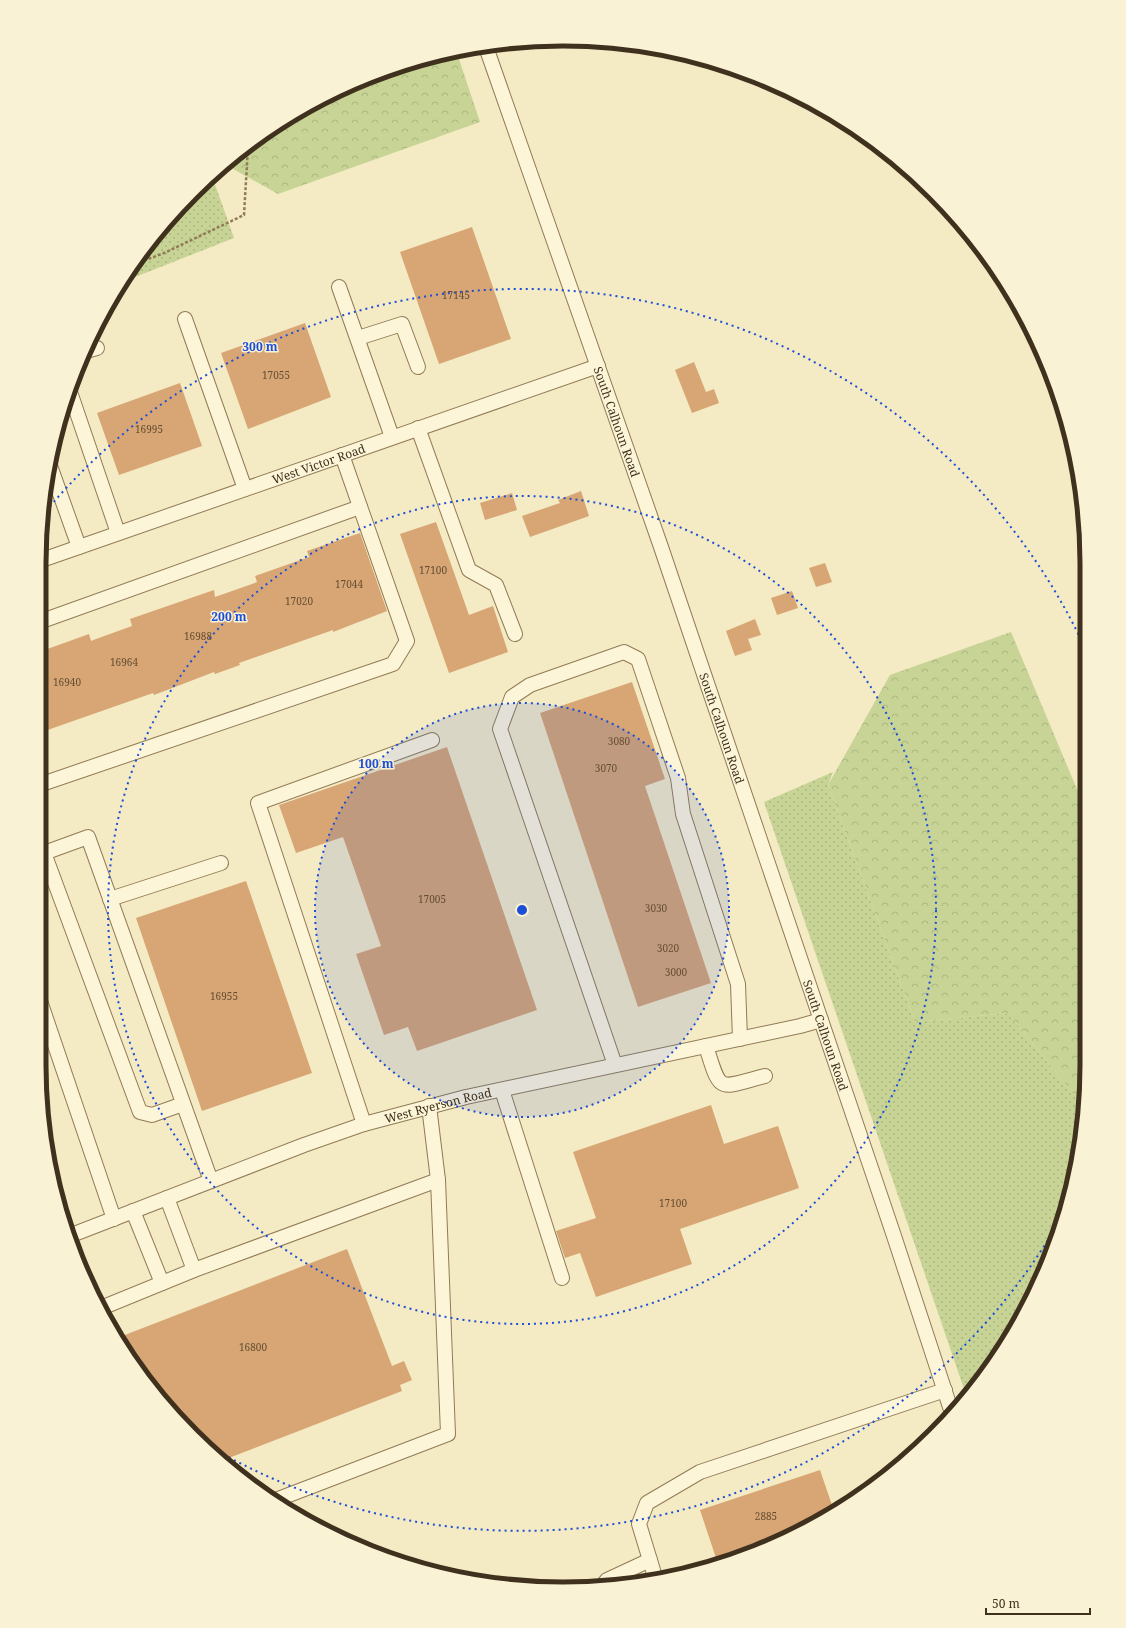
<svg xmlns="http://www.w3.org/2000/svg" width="1126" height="1628" font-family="'Noto Serif',serif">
<defs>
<pattern id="grass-dots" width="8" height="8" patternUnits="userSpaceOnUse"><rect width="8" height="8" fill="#c7d495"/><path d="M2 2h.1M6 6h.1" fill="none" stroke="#acb680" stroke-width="1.8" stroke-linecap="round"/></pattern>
<pattern id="forest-crowns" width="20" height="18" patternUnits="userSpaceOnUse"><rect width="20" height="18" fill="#c7d495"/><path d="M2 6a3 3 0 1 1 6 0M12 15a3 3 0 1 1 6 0" fill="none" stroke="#acb680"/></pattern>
</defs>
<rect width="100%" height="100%" fill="#f4eac3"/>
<!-- grass -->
<path fill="url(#grass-dots)" d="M212 176 234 238 125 281 193 192Z
M833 772 828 785 915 1022 1008 1013 1083 1106 1077 1167 1047 1266 999 1356 971 1390 965 1392 764 802Z"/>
<!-- forest -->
<path fill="url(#forest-crowns)" d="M456 50 480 122 278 194 226 165 272 127 363 79Z
M1011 632 1087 813V1065L1083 1106 1008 1013 915 1022 828 785 890 675Z"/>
<!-- building -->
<path fill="#d7a674" d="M472 227 511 339 439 364 400 252Z
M305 323 331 397 248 429 221 353Z
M694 362 706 392 714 389 719 403 692 413 675 370Z
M180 383 202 446 119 475 97 413Z
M581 491 589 516 530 537 522 516 560 503 558 500Z
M512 493 517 510 485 520 480 503Z
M436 522 469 615 493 606 508 652 449 673 400 534Z
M360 533 387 611 333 632V630L239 663 240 665 215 674 214 672 154 695 153 693 39 733V652L89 634 91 641 96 639 132 626 130 619 214 590 215 597 252 584 257 582 255 576 309 557 307 551Z
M825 563 832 582 816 587 809 568Z
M792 591 798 608 777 615 771 598Z
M755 619 761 635 748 639 752 650 735 656 726 631Z
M632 682 665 779 645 786 711 983 638 1007 540 713Z
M447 747 537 1010 417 1051 408 1027 384 1035 356 954 381 946 343 837 296 853 279 805Z
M246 881 312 1073 202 1111 136 918Z
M711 1105 724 1144 778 1126 799 1188 680 1229 692 1264 596 1297 580 1253 565 1258 556 1231 596 1218 573 1152Z
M347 1249 392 1366 404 1361 412 1380 400 1385 402 1391 221 1461 127 1356 117 1338Z
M820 1470 834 1511 795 1535 717 1561 700 1510Z"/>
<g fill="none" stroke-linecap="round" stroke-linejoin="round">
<!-- minor casing -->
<g stroke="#917b57" stroke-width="16">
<g id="minor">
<path id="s1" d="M486 47 661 547 894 1236 952 1413"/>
<path d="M339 287 392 437"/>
<path d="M185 319 245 489"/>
<path d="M358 338 402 324 418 367"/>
<path d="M86 351 97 348"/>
<path d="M69 389 118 533"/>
<path d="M418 428 469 570 496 585 515 634"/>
<path d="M49 463 79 547"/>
<path id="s2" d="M39 561 598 366"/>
<path d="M39 622 360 507"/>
<path d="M39 785 393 664 407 641 342 455"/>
<path d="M110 899 221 863"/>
<path d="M39 998 114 1219"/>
<path d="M706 1046C721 1095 718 1088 765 1076"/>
<path d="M615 1065 500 729 512 697 530 685 624 652 638 659 678 778 683 814 738 984 740 1039"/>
<path d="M502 1090 562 1278"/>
<path d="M183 1104 152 1115 140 1112 44 853 88 837 211 1181"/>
<path d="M364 1124 258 803 432 740"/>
<path d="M167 1198 194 1270"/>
<path d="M133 1211 162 1283"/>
<path id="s3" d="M69 1236 304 1145 364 1124 466 1097 800 1026 821 1020"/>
<path d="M101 1308 194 1270 438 1180 429 1106"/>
<path d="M273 1501 448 1434 438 1180"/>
<path d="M656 1580 639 1524 647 1503 700 1472 945 1390"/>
<path d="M603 1585 607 1580 650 1560"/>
</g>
</g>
<!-- path -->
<path stroke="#917b57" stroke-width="2.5" stroke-dasharray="3 2" stroke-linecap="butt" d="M139 262 162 254 244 215 248 147"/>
<!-- minor -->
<use href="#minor" stroke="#fdf5d8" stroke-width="14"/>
</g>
<!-- distance rings -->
<circle cx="522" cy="910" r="207" fill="#1d4ed8" fill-opacity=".12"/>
<g fill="none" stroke="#1d4ed8" stroke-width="2" stroke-dasharray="2 4">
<circle cx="522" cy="910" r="207"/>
<circle cx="522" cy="910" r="414"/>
<path d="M1060 1220A621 621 0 0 1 207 1445M46 511A621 621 0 0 1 1085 648"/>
</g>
<g text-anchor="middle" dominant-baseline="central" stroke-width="3" stroke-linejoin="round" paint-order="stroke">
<!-- number labels -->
<g font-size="10" fill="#654e33">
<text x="456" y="295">17145</text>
<text x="276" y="375">17055</text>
<text x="149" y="429">16995</text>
<text x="433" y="570">17100</text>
<text x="349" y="584">17044</text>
<text x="299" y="601">17020</text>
<text x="198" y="636">16988</text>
<text x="124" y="662">16964</text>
<text x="67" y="682">16940</text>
<text x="619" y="741">3080</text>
<text x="606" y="768">3070</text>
<text x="432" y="899">17005</text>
<text x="656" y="908">3030</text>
<text x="668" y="948">3020</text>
<text x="676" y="972">3000</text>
<text x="224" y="996">16955</text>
<text x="673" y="1203">17100</text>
<text x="253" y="1347">16800</text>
<text x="766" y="1516">2885</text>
</g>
<!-- street labels -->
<g font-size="12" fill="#3f311d" stroke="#faf2d4">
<text stroke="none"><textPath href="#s1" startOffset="397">South Calhoun Road</textPath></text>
<text stroke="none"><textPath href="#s2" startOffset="296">West Victor Road</textPath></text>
<text stroke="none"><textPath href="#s1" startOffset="721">South Calhoun Road</textPath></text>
<text stroke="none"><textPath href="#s1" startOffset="1045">South Calhoun Road</textPath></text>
<text stroke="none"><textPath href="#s3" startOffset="392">West Ryerson Road</textPath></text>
</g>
</g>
<!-- crop -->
<path d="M0 0H1126V1628H0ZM563 46H563A517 517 0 0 1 1080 563V1065A517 517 0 0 1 563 1582H563A517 517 0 0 1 46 1065V563A517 517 0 0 1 563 46Z" fill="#faf2d4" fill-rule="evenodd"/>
<path fill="none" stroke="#3f311d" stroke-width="5" d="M563 46H563A517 517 0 0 1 1080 563V1065A517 517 0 0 1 563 1582H563A517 517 0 0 1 46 1065V563A517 517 0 0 1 563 46Z"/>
<circle cx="522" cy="910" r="6" fill="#1d4ed8" stroke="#faf2d4" stroke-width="2"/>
<g font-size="12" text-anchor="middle" font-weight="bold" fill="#1d4ed8" stroke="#faf2d4" stroke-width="3" stroke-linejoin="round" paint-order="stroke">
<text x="260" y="351">300 m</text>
<text x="229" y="621">200 m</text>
<text x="376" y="768">100 m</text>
</g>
<!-- scale -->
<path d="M986 1608v6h104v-6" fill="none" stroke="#3f311d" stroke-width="2"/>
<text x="992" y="1608" font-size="12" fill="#3f311d" stroke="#faf2d4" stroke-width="3" paint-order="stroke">50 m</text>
</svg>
